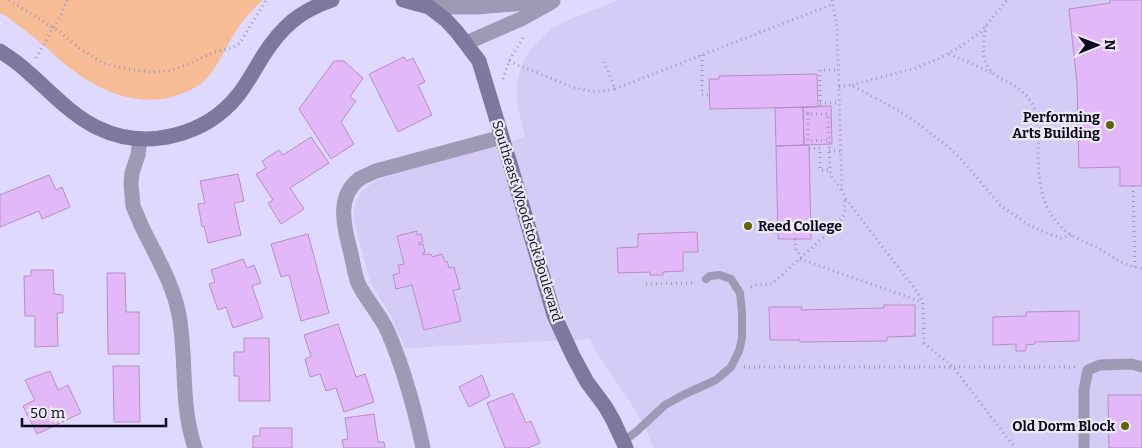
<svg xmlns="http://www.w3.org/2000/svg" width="1142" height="448" font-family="Bitter,serif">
<rect width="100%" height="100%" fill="#e0d9ff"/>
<!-- built -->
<path fill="#d4ccf6" d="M619 0H1142V448H653L648 433 638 414 597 353 590 339 405 348 390 314 371 284 354 222V207L360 193 373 182 380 179 525 137 517 104V82L523 62 533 46 552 28 571 19Z"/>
<!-- green -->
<path fill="#f6bc96" d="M0 0H263C250 11 238 26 230 41 222 54 218 66 208 77 198 88 189 91 175 96 135 108 97 90 66 65 60 61 55 55 49 50 36 38 21 28 7 17L0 13Z"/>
<!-- building -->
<path fill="#e3b8f9" stroke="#b38fc5" d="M1110 0H1142V186H1120V167L1079 168 1077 83 1069 9 1110 3Z
M404 57 407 61 413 58 425 82 418 85 432 115 398 132 369 74Z
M334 61H344L363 78 350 97 356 101 341 122 354 144 331 159 299 109Z
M817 74 818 107 710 109 709 79H719V76Z
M831 106 832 144 804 145 803 107Z
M803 107 804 145 776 146 775 108Z
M311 137 329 163 290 188 304 209 281 224 268 203 273 200 256 174 266 168 262 161 279 150 283 155Z
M809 145 811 239H778L776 146Z
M238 174 244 201 234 203 241 235 208 243 204 226 202 227 198 204 205 203 200 181Z
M49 175 56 190 62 187 70 207 42 219 39 211 0 227V195Z
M417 231V235L421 234 423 242 419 243V245L423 244 425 253H423V255L431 254 432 257 442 254 445 262 447 261 449 268 454 267 460 289 453 290 461 321 424 330 412 285 396 289 393 275 400 273 398 265 404 264 397 236Z
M697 232 698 252H683V271L663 272V275H650V272L618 273 617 248 638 247V234Z
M308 234 329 313 301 321 289 275 281 277 271 244Z
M243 259 247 268 254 265 261 283 252 286 263 318 233 328 226 307 218 310 209 284 215 282 211 270Z
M31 270H53L54 294 63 295V313H57L58 346 35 347V316H25L24 276H31Z
M107 273H125L126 312H139V354H108Z
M884 305H915V336L887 337V341L800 342V340H770L769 307H802L801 310 884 308Z
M1079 311V341L1035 342V344L1026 345V351H1016V344L993 345V317L1026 316V312Z
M338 324 356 377 365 374 374 402 344 412 336 388 326 391 320 374 310 377 305 359 311 356 304 335Z
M244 338H269L270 401H239V376H234V352H244Z
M113 366H139L140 422H114Z
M50 371 58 390 68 385 81 413 37 434 23 406 35 400 25 380Z
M482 375 490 396 469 407 459 387Z
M513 393 526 423 531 421 540 443 528 448H505L487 403Z
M1108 395H1142V448H1109Z
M374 414 378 442H384L385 448H344L342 440 348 439 345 418Z
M260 428H292V448H253V436H260Z"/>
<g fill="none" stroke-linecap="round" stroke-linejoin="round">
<!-- path -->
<path stroke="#9f98b9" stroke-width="3" stroke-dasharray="1 4" stroke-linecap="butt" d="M9 0 60 32 79 48 103 63 128 69 151 72 169 71 187 65 214 52 232 48 240 43 266 0
M832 0 837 27 842 190 846 199 918 293 923 302 924 343 953 367 1015 448
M986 26C983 42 980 61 993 73 998 78 1004 80 1010 83 1021 89 1030 98 1035 110 1040 124 1039 138 1038 152 1038 183 1042 215 1070 234 1077 239 1086 242 1094 246 1110 254 1124 267 1142 268
M949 54 993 73
M702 55V95H709
M36 58 62 13 67 0
M509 61C519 66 528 69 538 73 566 84 584 96 615 89L604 62
M503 79 509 61 523 38
M852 85 916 68 940 58 958 48 981 32 1007 0
M839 87 851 85 896 109 913 120 947 146 962 160 1000 205 1027 224 1046 233 1061 238 1072 235
M615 89 833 4
M820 103H840
M820 106V70H839
M807 107 808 114H828L830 170 831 176 841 189
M808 114V141L829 140
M809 149 820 148V170H830
M829 151H841
M1133 186 1135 267
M795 239 796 250 802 257
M800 259 922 302
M646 284 694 283
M751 287 756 285 772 284 839 223 844 215 845 198
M744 367H1076"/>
<!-- service -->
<path stroke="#9e99b4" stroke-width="8" d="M623 442 637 431 665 405 683 395 716 380 731 367 739 351 742 338V312L740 293 731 279 720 275 710 276 706 279"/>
<!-- pedestrian -->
<path stroke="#9e99b4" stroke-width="11" d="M1084 448V390L1088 370 1100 365 1132 364 1142 367"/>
<!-- minor -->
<path stroke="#9e99b4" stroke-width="15" d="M140 139 138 155 132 173 131 184 133 206C136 213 139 220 142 227 156 256 173 283 179 315 187 359 180 405 195 448
M423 448C415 410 403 367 388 332 380 314 366 300 358 283 354 273 353 260 350 250 344 226 336 197 359 179 364 176 370 174 376 171L502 137"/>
<!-- tertiary -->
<path stroke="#9e99b4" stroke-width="15" d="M429 7H476L553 1
M466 43 521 19 550 3"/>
<!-- secondary -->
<path stroke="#7f779d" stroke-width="15" d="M403 0 429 7 446 20 457 32 479 61 511 167 554 315 573 356 587 382 605 406 613 420 626 448
M0 51C11 58 21 65 30 74 52 93 71 115 98 128 146 151 206 136 239 94 248 82 255 69 263 56 282 26 300 11 332 0"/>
</g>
<!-- markers -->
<g fill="#5e6401" stroke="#edeaf7" stroke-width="2">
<circle cx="1110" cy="125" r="5"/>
<circle cx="748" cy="226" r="5"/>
<circle cx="1125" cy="426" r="5"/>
</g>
<g text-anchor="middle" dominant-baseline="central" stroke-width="4.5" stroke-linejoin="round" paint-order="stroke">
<!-- poi labels -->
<g font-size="14" font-weight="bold" fill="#0d071c" stroke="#edeaf7" text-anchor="end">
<text x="1100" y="117">Performing<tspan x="1100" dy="16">Arts Building</tspan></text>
<text x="758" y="226" text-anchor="start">Reed College</text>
<text x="1115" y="426">Old Dorm Block</text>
</g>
<!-- street labels -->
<g font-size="14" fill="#0d071c" stroke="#edeaf7">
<text transform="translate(527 221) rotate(73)">Southeast Woodstock Boulevard</text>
</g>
</g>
<!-- north arrow -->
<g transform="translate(1097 45) rotate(89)" stroke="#edeaf7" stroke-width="4" paint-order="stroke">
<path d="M0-4L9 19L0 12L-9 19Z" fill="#0d071c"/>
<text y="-8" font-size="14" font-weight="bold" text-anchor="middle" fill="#0d071c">N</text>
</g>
<!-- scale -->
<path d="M22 418v8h144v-8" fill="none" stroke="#0d071c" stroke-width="2.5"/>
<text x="30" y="418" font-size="15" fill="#0d071c" stroke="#edeaf7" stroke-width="4" paint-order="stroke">50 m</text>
</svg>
